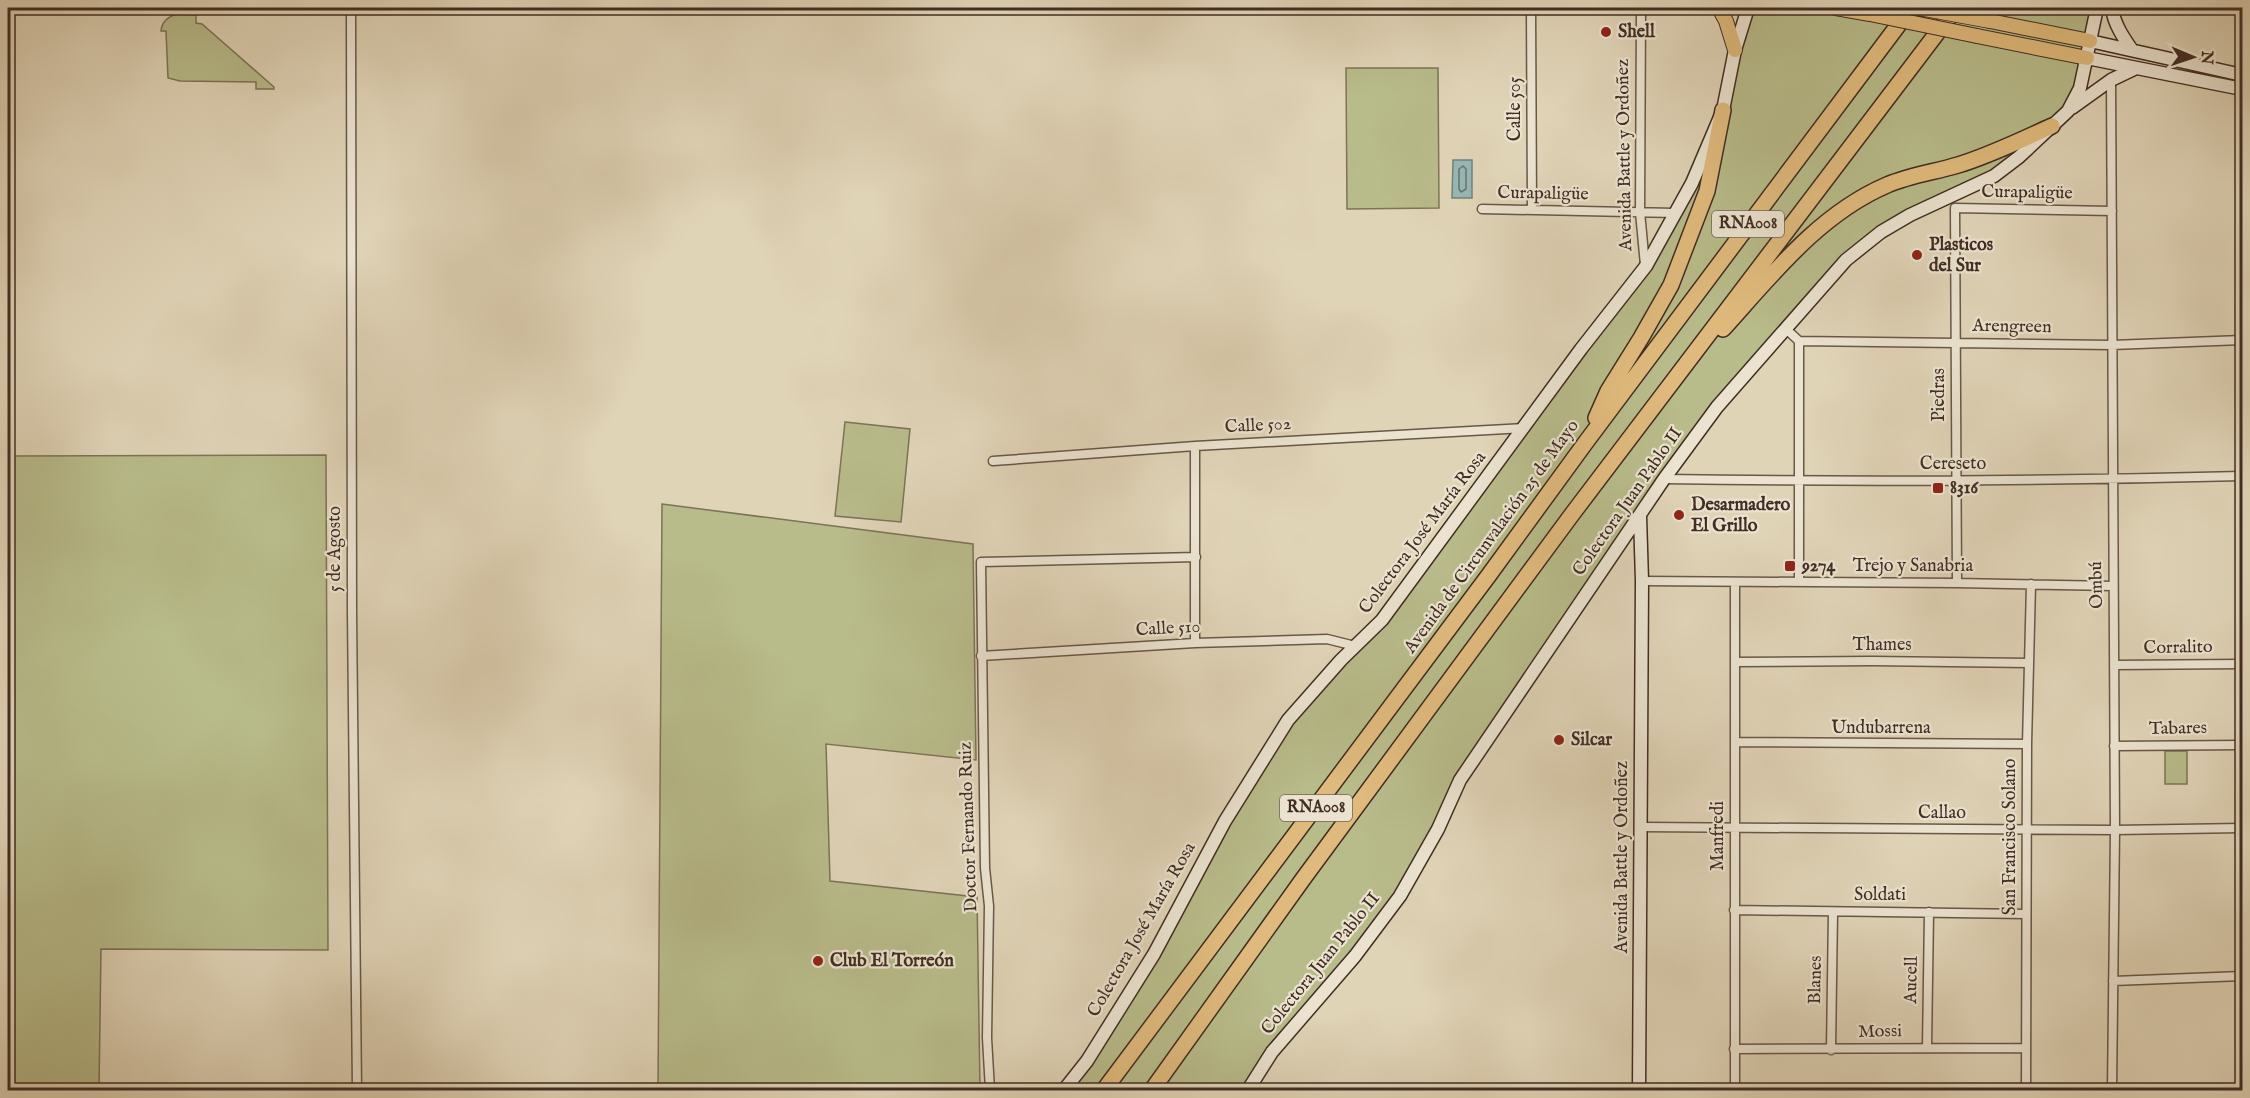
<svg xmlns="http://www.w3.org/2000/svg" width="2250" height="1098" font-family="'IM FELL English',serif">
<rect width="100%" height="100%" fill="#e0d4b7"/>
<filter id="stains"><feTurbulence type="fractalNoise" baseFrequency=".00333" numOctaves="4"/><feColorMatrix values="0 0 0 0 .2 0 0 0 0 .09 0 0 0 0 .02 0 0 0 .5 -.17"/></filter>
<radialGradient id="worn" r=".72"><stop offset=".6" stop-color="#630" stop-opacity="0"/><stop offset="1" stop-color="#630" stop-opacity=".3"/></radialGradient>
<!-- green -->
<path fill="#b8bb8a" stroke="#7c7456" stroke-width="1.5" d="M1748 8H2097L2068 111 2019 157 1947 198 1846 260 1717 407 1460 780 1400 896 1248 1090H1064L1087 1061 1288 720 1382 620 1646 266 1723 110Z
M178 14 196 15V23L202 24 274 87V89H256V82L180 81 168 78 166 31H161C162 20 169 16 178 14Z
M1346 68H1438L1439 208 1347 209Z
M845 422 910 429 901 522 835 516Z
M326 455 328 950 101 949 99 1090H8V700H12V456Z
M662 504 973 544 976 760 826 744 830 881 977 897 980 1090H658Z
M2165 751H2187V784H2165Z"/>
<!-- water -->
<path fill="#96b7b6" stroke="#74807b" stroke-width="1.5" d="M1453 160H1472V198H1452Z"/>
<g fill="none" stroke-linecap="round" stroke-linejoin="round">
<!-- shore -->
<path stroke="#6c726c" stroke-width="1.5" d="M1463 166 1466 169V189L1461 192 1459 189V169Z"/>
<!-- minor casing -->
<g stroke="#695748" stroke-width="11">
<path id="minor" d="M351 8 352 613 357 1090
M1531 8 1532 210
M1641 8 1640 212 1645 265
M2111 80 2115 830 2112 1090
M1955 208 1957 583
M1955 208 2112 211
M1482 209 1675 213
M1786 329 1799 341 2112 345 2242 340
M1799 341V582
M993 461 1195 446 1525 428
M1664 479C1857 482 2050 481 2242 476
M1642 581 1957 583 2113 586
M1195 643V446
M981 656 1195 643 1327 639 1355 646
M1735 662 1872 661 2029 663
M2114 665 2242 664
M1735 742 2027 744
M2114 746 2242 745
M1641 827 2115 830 2242 828
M1734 910 2026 914
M2113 981 2242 976
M1927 1048 1929 912
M1734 1049 2026 1048
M1831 1050 1833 912
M990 1090 987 1038 989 906 985 868 981 562 1196 557
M1735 1090V582
M2026 1090 2027 744 2031 584"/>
</g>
<!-- secondary casing -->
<g stroke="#412d23" stroke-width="15">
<path id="secondary" d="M2112 8C2114 24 2123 37 2132 50
M2090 41 2242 75
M2087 58 2242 89
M2072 108 2111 80 2136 68
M1064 1090 1087 1061 1154 954 1225 821 1288 720 1341 660 1382 620 1581 349 1646 266 1692 183 1723 110 1735 50 1748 8
M1248 1090 1272 1052 1355 956 1400 896 1438 829 1460 780 1664 479 1717 407 1846 260 1881 232 1910 215 1994 176 2019 157 2068 111 2080 88 2097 8
M1639 1090 1642 581 1640 516"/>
</g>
<!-- primary casing -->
<g stroke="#412d23" stroke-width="16">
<path id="primary" d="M1719 8 1726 21 1735 50
M1836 8 1870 14
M1990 21 2090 41
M1977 36 2087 58"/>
</g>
<!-- motorway casing -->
<g stroke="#412d23" stroke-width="18">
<path id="motorway" d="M1723 329C1771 276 1819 214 1887 185 1910 175 1935 172 1958 165 1991 155 2021 140 2052 126
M1596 418 1608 391 1641 338 1671 285 1707 191 1723 110
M1104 1090 1489 575 1586 442 1911 8
M1152 1090 1303 879 1573 513 1956 8"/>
</g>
<!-- minor -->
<use href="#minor" stroke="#ebe3d0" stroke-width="8"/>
<!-- secondary -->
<use href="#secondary" stroke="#ebe3d0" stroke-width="12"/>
<!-- primary -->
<use href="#primary" stroke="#e0ba7c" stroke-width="14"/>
<!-- motorway -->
<use href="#motorway" stroke="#e0ba7c" stroke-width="15"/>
<!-- primary-bridge casing -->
<g stroke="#412d23" stroke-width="16" stroke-linecap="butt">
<path id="primary-bridge" d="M1919 8 1990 21
M1870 14 1977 36"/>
</g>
<!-- primary-bridge -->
<use href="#primary-bridge" stroke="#e0ba7c" stroke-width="14"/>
</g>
<!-- markers -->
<g fill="#8f2418" stroke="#ebe3d0" stroke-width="2">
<circle cx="1606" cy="32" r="6"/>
<circle cx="1917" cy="255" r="6"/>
<rect x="1932" y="482" width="12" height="12" rx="3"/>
<circle cx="1679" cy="515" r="6"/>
<rect x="1784" y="560" width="12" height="12" rx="3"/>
<circle cx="1559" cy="740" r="6"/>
<circle cx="818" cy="961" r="6"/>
</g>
<g text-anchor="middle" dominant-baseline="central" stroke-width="4.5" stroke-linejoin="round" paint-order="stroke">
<!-- shield labels -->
<g fill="#ebe3d0" stroke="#746457" stroke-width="1.5">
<rect x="1712" y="211" width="72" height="26" rx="4.5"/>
<rect x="1280" y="795" width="72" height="26" rx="4.5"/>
</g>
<g font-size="16" font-weight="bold" fill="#412d23">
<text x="1748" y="224">RNA008</text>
<text x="1316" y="808">RNA008</text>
</g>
<!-- poi labels -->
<g font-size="18" font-weight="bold" fill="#412d23" stroke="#ebe3d0" text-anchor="start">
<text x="1618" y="32">Shell</text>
<text x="1929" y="245">Plasticos<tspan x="1929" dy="21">del Sur</tspan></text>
<text x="1950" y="488">8316</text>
<text x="1691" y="505">Desarmadero<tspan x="1691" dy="21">El Grillo</tspan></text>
<text x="1802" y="566">9274</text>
<text x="1571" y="740">Silcar</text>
<text x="830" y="961">Club El Torreón</text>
</g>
<!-- street labels -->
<g font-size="18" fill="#412d23" stroke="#ebe3d0">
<text transform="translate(1515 109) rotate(-90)">Calle 505</text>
<text transform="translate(1625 155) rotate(-91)">Avenida Battle y Ordoñez</text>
<text transform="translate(2027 193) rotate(1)">Curapaligüe</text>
<text transform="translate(1543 194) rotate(1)">Curapaligüe</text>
<text transform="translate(2012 327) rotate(1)">Arengreen</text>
<text transform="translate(1939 395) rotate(-90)">Piedras</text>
<text transform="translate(1258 426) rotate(-3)">Calle 502</text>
<text x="1953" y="464">Cereseto</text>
<text transform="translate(1628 502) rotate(-55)">Colectora Juan Pablo II</text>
<text transform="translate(1423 533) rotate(-53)">Colectora José María Rosa</text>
<text transform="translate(1492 537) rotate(-54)">Avenida de Circunvalación 25 de Mayo</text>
<text transform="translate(335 549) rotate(-90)">5 de Agosto</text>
<text x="1913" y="566">Trejo y Sanabria</text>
<text transform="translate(2097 585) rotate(-91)">Ombú</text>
<text transform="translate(1168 629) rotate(-3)">Calle 510</text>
<text x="1882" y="645">Thames</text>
<text transform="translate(2178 648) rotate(-1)">Corralito</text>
<text x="1881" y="728">Undubarrena</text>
<text transform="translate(2178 729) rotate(-1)">Tabares</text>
<text x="1942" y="813">Callao</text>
<text transform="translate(969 827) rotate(-92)">Doctor Fernando Ruiz</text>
<text transform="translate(1718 836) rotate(-90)">Manfredi</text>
<text transform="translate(2010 837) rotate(-90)">San Francisco Solano</text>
<text transform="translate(1622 857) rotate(-90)">Avenida Battle y Ordoñez</text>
<text x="1880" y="895">Soldati</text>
<text transform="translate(1142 930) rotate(-60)">Colectora José María Rosa</text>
<text transform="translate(1321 964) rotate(-51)">Colectora Juan Pablo II</text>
<text transform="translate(1816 980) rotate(-89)">Blanes</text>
<text transform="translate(1912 980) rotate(-89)">Aucell</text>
<text transform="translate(1880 1032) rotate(-1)">Mossi</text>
</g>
</g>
<!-- margin -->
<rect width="2250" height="1098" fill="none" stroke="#e0d4b7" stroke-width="30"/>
<rect x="9" y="9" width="2232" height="1080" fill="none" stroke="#412d23" stroke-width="3"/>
<rect x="15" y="15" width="2220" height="1068" fill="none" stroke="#412d23" stroke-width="1.5"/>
<!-- north arrow -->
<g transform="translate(2193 57) rotate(92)" stroke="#ebe3d0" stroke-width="4.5" paint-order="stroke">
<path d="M0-4.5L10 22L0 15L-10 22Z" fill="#412d23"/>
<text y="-9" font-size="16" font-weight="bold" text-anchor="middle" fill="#412d23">N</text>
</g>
<rect width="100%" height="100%" filter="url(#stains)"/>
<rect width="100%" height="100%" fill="url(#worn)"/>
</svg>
